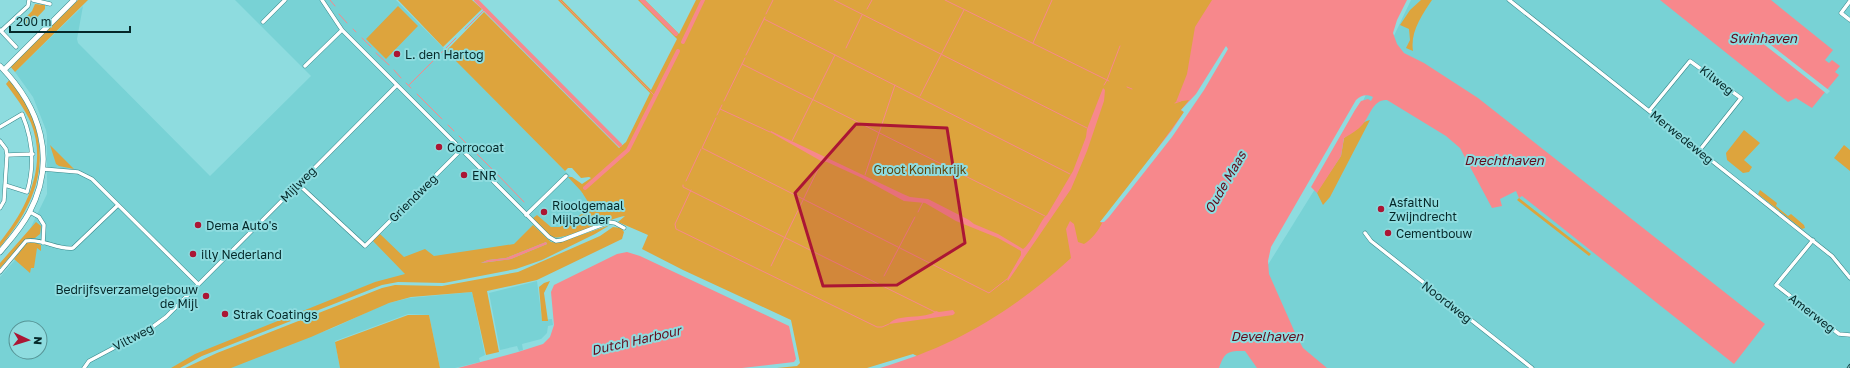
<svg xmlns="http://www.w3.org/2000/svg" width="1850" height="368" font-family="'Golos Text',sans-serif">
<rect width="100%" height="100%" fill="#8edcdf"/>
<!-- built -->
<path fill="#78d2d5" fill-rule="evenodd" d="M235 0H396L583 189 582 193 598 213 559 246 515 267 376 282 180 363 172 368H0V277L15 260 47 194V136L46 130 33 97 15 72 83 6 77 39 78 43 210 176 311 76ZM16 328H40V352H16Z
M1411 0H1850V368H1204L1341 147Z
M537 281 542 320 552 319 553 325 548 326 547 333 541 339 522 344 523 350 519 351 517 346 500 350 489 293Z
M472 292 485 355 479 358 480 362 455 368H440L429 315 408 314 335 341 340 368H226L333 328 385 304 409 298Z"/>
<!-- green -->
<path fill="#dda43d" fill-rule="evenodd" d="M78 0H88L15 72 10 66Z
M398 0H472L482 9 443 47Z
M558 0H562L651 90 677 39 638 0H645L679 34 696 0H1261L1228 57 1079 258 1005 317 919 357 913 354 867 368H777L797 366 800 363 791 320 683 270 642 249 648 235 618 222 625 216C609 218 564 241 553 237 546 234 538 224 533 218L537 215 551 227H560L592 208 581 191 568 177H572L582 184 591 178 589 177 581 178 572 168H568L565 171 446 51 484 12 619 148 626 142 650 93Z
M1421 0H1432C1422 15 1410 32 1413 51L1406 48 1410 40 1409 29 1400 25 1410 10Z
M35 4 45 5V9L28 27 22 21 32 11Z
M398 6 418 26 386 59 366 39Z
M10 79C15 87 23 95 27 104 53 160 37 202 0 247V242C27 209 48 166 31 123 25 109 15 96 6 84Z
M1370 120 1330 197 1323 205 1317 193 1318 190 1341 156 1344 138C1353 132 1361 122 1370 120Z
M1744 130 1760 143 1744 160 1752 167 1749 172 1743 173 1727 160 1726 153Z
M50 145 74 169 59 166 56 164Z
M1844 145 1850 150V171L1834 158Z
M1760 190 1777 203 1776 206 1788 216 1791 214 1804 225 1805 228 1802 229 1758 194Z
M1519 198 1591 254 1589 256 1517 200Z
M36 222 41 226 40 234 35 238 26 239 0 268V263Z
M533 225 551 242 558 243 610 225 595 234 542 260 516 269 444 283 398 282 382 285 202 356 180 368H171L195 354 375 282 405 274 373 241 380 234 404 257 425 249 434 256 514 244ZM546 242 547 244 511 259 481 263 488 260 506 258Z
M613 227 621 228 624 232 622 239 537 280 487 291 499 352 486 355 472 292 411 297 389 303 311 337 231 368H185L217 353 382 288 395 285 442 286 518 272 600 236Z
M34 242 41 245V251L37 248 34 268H31L30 273 14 259 27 243Z
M550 281 544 293 548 321H542L539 287 544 283Z
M408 315H429L440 368H340L335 342Z"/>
<!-- water -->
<path fill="#f7888c" d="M1212 0H1407L1397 20 1393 33 1397 44 1404 53 1424 63 1478 98 1765 324 1734 364 1522 196 1519 198 1516 191 1500 199 1502 206 1492 208 1460 148 1446 136 1387 100C1373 99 1370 116 1363 124 1358 130 1351 134 1344 138L1341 156 1317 193 1311 187 1355 110 1361 101 1368 99 1371 101 1373 97C1367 94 1361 95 1356 100L1271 247 1268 261 1269 274 1296 335 1303 348 1327 368H1257L1245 351C1228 351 1225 351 1219 368H880C956 346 1013 311 1071 258L1066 229 1070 221 1074 224 1078 242 1084 244C1091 240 1099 230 1102 223L1100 222 1103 219 1130 186 1184 112 1181 110 1189 100 1176 102 1187 74 1195 27Z
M1660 0H1771L1833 50 1825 60 1829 63 1832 60 1840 66 1835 72 1839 75 1812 108 1796 98 1788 102Z
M1103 88 1105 90 1104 101 1087 151 1071 189 1008 281 1007 279 1021 255V251L998 238 956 221 925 203 904 201 862 178 827 162 821 161 770 132 771 131 781 136 903 194 910 197 928 199 969 220 974 224 998 234 1023 249C1032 243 1042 217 1047 215L1073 171 1086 137 1087 129Z
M546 242 547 244 511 259 481 263 488 260 506 258Z
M627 252 640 256 789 326 796 359 794 362 742 368H458L518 352 543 344 550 337 554 325 551 292 554 285 617 254Z
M953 310 955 313 953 315 889 324C896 313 926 320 936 311L939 312Z"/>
<!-- pier -->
<path fill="#8edcdf" d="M1758 35 1830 91 1827 94 1756 38Z
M1226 46 1228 49 1204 90 1172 137 1109 217 1104 222H1100L1172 130 1184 112 1181 110 1196 94Z"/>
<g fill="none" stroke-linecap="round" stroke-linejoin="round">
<!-- stream -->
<path stroke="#f7888c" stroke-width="1" d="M330 0 335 6
M560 0 655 96
M834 0 1087 128
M945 0 1107 80 1120 46
M867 9 872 0
M339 14 347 23
M766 14 773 0
M764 19 1070 174
M353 29 356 32
M465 29 485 9
M362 38 371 47
M1033 43 1052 0
M846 48 862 15
M376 53 389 65
M746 55 765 17
M742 64 1045 216
M394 70 401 78
M406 83 411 88
M409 85 456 38
M1104 85 1107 80 1109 81
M1127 87 1132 89
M417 94 442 119
M920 96 964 10
M724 101 745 58
M1175 103 1181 101
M720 109 770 132
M717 115 722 105
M716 118 702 148 989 293 1007 279
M448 125 454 131
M459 136 492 169
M792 141 835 55
M496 173 524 202
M865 175 895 85
M686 181 701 149
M683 185V187L935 312
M691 190 675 224 676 229 877 327H882L889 324
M918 212 923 202
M771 266 822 161
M884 276 915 217"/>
<!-- canal -->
<path stroke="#f7888c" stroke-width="4" d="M476 0 620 145
M642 0 676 34
M683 42 703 0
M585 188 628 150 678 51"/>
<!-- street casing -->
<g stroke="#368689" stroke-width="4.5">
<path id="street" d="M33 0 50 4
M322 0 342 30 549 237 556 241 562 240 609 222 615 223 624 228
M1509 0 1832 256 1850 278
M1850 1 1841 13 1850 20
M263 22 285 0
M0 30 16 47
M1 31 28 6 29 0
M305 66 342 30
M1649 111 1690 61 1741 98 1699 151
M0 127 22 114C33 140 35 165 27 192L5 185
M0 141 6 149 7 155 4 201 0 208
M7 155 33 154
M43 169 78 172 92 179 198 284
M298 184 365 246 461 150
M30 212 39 217 44 225 43 243
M526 215 566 176
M1365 233 1371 241 1532 368
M1813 240 1776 285 1839 334 1850 335
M0 272 26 241C42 238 57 250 73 248L118 205
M84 368 89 361 151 328 166 317 397 85"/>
</g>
<!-- secondary casing -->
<g stroke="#368689" stroke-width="6">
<path id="secondary" d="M0 66C40 107 58 159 29 213 21 228 10 240 0 252
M4 70 74 0"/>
</g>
<!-- street -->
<use href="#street" stroke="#fff" stroke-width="3.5"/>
<!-- secondary -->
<use href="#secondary" stroke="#fff" stroke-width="5"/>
<!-- rail casing -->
<g stroke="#1d4849" stroke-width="2.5">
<path id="rail" d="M1848 368 1850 365"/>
</g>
<!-- rail -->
<use href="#rail" stroke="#8edcdf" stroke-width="1" stroke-dasharray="3" stroke-linecap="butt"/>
</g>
<!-- marked area -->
<path fill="#ab1634" fill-opacity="0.2" stroke="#ab1634" stroke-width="3" stroke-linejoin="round" d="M856 124 947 128 965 243 897 285 823 286 795 193Z"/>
<!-- markers -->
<g fill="#ab1634" stroke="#8edcdf" stroke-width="1.5">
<circle cx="397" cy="54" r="4"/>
<circle cx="439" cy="147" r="4"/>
<circle cx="464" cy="175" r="4"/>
<circle cx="1381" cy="209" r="4"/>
<circle cx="544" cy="212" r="4"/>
<circle cx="198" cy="225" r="4"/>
<circle cx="1388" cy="233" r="4"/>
<circle cx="193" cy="254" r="4"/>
<circle cx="206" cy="296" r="4"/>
<circle cx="225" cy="314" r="4"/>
</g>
<g text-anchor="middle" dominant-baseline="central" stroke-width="4" stroke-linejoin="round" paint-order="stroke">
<!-- poi labels -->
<g font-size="12" fill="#052829" stroke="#8edcdf" text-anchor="start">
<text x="405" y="54">L. den Hartog</text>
<text x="447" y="147">Corrocoat</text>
<text x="472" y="175">ENR</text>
<text x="1389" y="202">AsfaltNu<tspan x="1389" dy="14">Zwijndrecht</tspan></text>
<text x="552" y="205">Rioolgemaal<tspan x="552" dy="14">Mijlpolder</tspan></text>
<text x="206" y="225">Dema Auto's</text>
<text x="1396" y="233">Cementbouw</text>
<text x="201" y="254">illy Nederland</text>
<text x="198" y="289" text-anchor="end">Bedrijfsverzamelgebouw<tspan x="198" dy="14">de Mijl</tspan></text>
<text x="233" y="314">Strak Coatings</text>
</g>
<!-- street labels -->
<g font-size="12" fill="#052829" stroke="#8edcdf">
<text transform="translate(1717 80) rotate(38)">Kilweg</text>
<text transform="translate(1682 137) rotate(39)">Merwedeweg</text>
<text transform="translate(298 184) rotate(-45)">Mijlweg</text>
<text transform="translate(413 198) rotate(-45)">Griendweg</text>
<text transform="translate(1447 302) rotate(38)">Noordweg</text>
<text transform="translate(1812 313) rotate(38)">Amerweg</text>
<text transform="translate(133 337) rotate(-28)">Viltweg</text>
</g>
<!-- park labels -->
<g font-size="12" fill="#61440b" stroke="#8edcdf">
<text x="920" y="169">Groot Koninkrijk</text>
</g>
<!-- water labels -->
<g font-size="13" font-style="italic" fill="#630b1b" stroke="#8edcdf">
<text x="1763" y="38">Swinhaven</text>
<text x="1504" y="160">Drechthaven</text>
<text transform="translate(1225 182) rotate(-60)">Oude Maas</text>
<text x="1267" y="336">Develhaven</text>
<text transform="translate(636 340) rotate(-13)">Dutch Harbour</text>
</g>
</g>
<!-- north arrow -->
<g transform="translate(28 340) rotate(94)"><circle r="19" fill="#8edcdf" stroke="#579496"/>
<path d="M0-3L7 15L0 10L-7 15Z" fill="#ab1634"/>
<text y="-6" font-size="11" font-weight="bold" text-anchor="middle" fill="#052829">N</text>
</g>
<!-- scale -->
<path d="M10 26v6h120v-6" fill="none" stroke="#052829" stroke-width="2"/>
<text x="16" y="26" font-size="12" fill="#052829" stroke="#8edcdf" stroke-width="3" paint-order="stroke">200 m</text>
</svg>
